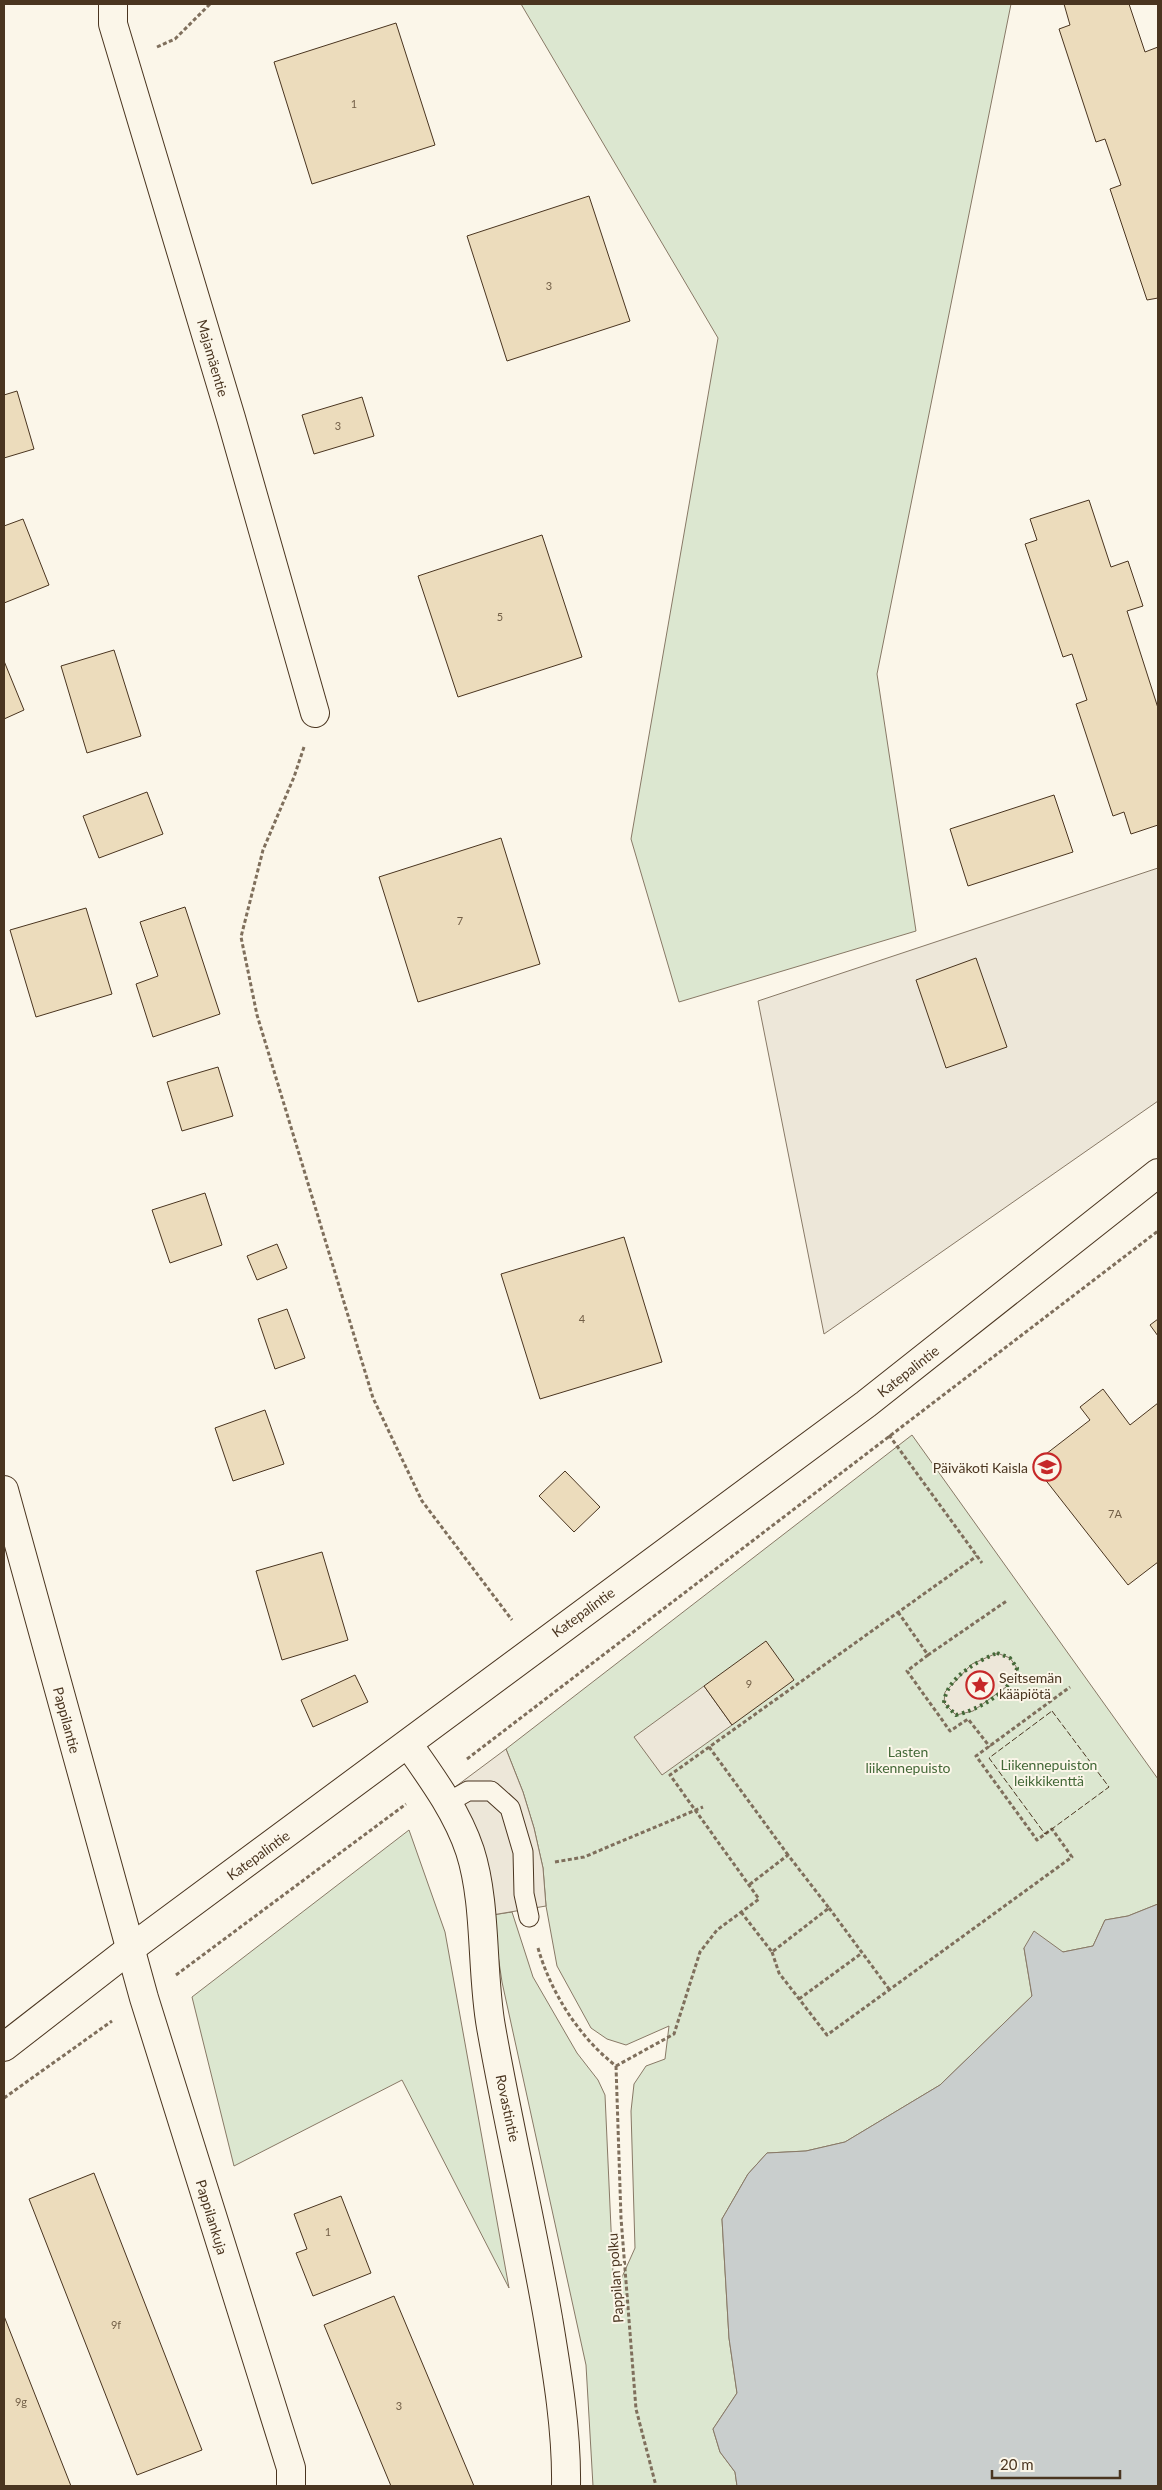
<svg xmlns="http://www.w3.org/2000/svg" width="1162" height="2490" font-family="Lato,sans-serif">
<rect width="100%" height="100%" fill="#fbf6e9"/>
<!-- green -->
<path fill="#dce7d0" stroke="#887966" d="M521 4H1011L877 674 916 931 679 1002 631 839 718 338Z
M912 1435 1158 1779V1904L1128 1916 1105 1920 1093 1946 1063 1952 1024 1948 1032 1996 940 2085 845 2142 806 2151 767 2153 748 2174 722 2219 729 2338 737 2393 713 2429 720 2452 735 2472 737 2486H593L586 2365 502 1982 492 1915 512 1912 533 1977 577 2053 598 2080 605 2095 614 2295 635 2248 631 2111 634 2084 646 2066 665 2059 669 2026 626 2045 607 2039 591 2028 557 1966 546 1906 543 1868 534 1828 523 1792 506 1749Z
M409 1830 445 1932 509 2288 402 2080 234 2166 192 1997Z"/>
<!-- parking -->
<path fill="#ede7d9" stroke="#887966" d="M1158 868V1101L824 1334 758 1001Z
M997 1653 1010 1658 1017 1668 1016 1674 1006 1687 973 1711 956 1715 944 1703 945 1692 972 1664Z
M704 1686 732 1725 662 1775 634 1737Z
M506 1749 523 1792 534 1828 543 1868 546 1906 492 1915 451 1790Z"/>
<!-- water -->
<path fill="#c9cecd" stroke="#887966" d="M1158 1904V2486H737L735 2472 720 2452 713 2429 737 2393 729 2338 722 2219 748 2174 767 2153 806 2151 845 2142 940 2085 1032 1996 1024 1948 1034 1931 1063 1952 1093 1946 1105 1920 1128 1916Z"/>
<!-- building -->
<path fill="#ecdcbc" stroke="#4a3520" d="M1064 4H1129L1145 52 1158 47V298L1147 300 1110 189 1121 185 1105 139 1096 142 1059 29 1070 25Z
M396 23 435 145 312 184 274 62Z
M589 196 630 321 507 361 467 236Z
M17 391 34 449 4 458V395Z
M362 397 374 436 314 454 302 415Z
M1089 500 1111 567 1128 561 1143 606 1127 611 1158 708V825L1131 834 1124 812 1113 816 1076 704 1087 700 1072 654 1063 657 1025 544 1037 540 1030 519Z
M23 519 49 585 4 603V526Z
M542 535 582 657 458 697 418 576Z
M114 650 141 736 87 753 61 666Z
M4 661 24 710 4 719Z
M147 792 163 834 99 858 83 816Z
M1054 795 1073 852 968 886 950 829Z
M501 838 540 964 418 1002 379 877Z
M185 907 220 1014 153 1037 136 984 158 976 140 922Z
M86 908 112 994 36 1017 10 930Z
M976 958 1007 1047 946 1068 916 980Z
M218 1067 233 1116 182 1131 167 1082Z
M205 1193 222 1245 170 1263 152 1210Z
M624 1237 662 1362 540 1399 501 1274Z
M277 1244 287 1268 257 1280 247 1256Z
M287 1309 305 1358 275 1369 258 1319Z
M1158 1319V1336L1150 1325Z
M1103 1389 1130 1425 1158 1403V1562L1128 1585 1033 1464 1090 1420 1080 1407Z
M265 1410 284 1464 233 1481 215 1428Z
M565 1471 600 1507 574 1532 539 1496Z
M322 1552 348 1640 282 1660 256 1571Z
M766 1641 794 1680 732 1725 704 1686Z
M355 1675 368 1702 313 1727 301 1700Z
M94 2173 202 2450 137 2475 29 2199Z
M341 2196 371 2273 313 2296 296 2253 307 2249 294 2214Z
M394 2296 474 2486H391L324 2325Z
M4 2316 71 2486H4Z"/>
<g fill="none" stroke-linecap="round" stroke-linejoin="round">
<!-- lane casing -->
<g stroke="#4a3520" stroke-width="21">
<path id="lane" d="M447 1803 468 1791H491L510 1808 523 1852 524 1894 529 1917"/>
</g>
<!-- street casing -->
<g stroke="#4a3520" stroke-width="30">
<path id="street" d="M113 4V24L231 418 315 713
M4 1490 144 1998 291 2468V2486
M408 1744C432 1778 457 1812 470 1851 487 1904 481 1971 491 2027 508 2124 531 2220 548 2318 557 2372 567 2431 566 2486"/>
</g>
<!-- secondary casing -->
<g stroke="#4a3520" stroke-width="30">
<path id="secondary" d="M4 2047 130 1949 866 1404 1158 1173"/>
</g>
<!-- path -->
<path stroke="#7f6f5c" stroke-width="3" stroke-dasharray="4 2.5" stroke-linecap="butt" d="M157 47 175 39 210 4
M304 747 294 777 263 850 241 937 257 1015 373 1398 422 1501 512 1620
M889 1435 982 1563
M898 1612 928 1655 1008 1600
M928 1655 907 1671 950 1731 968 1719 990 1747
M709 1747 788 1855
M467 1759 1158 1231
M555 1862 584 1857 703 1807
M829 1908 889 1989
M741 1912 772 1952 829 1908 788 1855 749 1885
M538 1948C551 1993 579 2037 616 2066
M772 1952 779 1973 827 2035 1072 1857 1052 1829 1037 1840 976 1756 1070 1687
M176 1975 406 1804
M799 1999 862 1953
M616 2066 674 2034 700 1952 717 1930 759 1899 670 1775 977 1556
M616 2066 621 2218 636 2409 656 2486
M4 2098 112 2021"/>
<!-- lane -->
<use href="#lane" stroke="#fbf6e9" stroke-width="19"/>
<!-- street -->
<use href="#street" stroke="#fbf6e9" stroke-width="28"/>
<!-- secondary -->
<use href="#secondary" stroke="#fbf6e9" stroke-width="28"/>
<!-- hedge -->
<path stroke="#436837" stroke-width="4" stroke-dasharray="2.5 4" stroke-linecap="butt" d="M997 1653 1010 1658 1017 1668C1012 1692 977 1710 956 1715L944 1703C946 1678 976 1662 997 1653Z"/>
<!-- fence -->
<path stroke="#4a3520" stroke-width="1" stroke-dasharray="6 2.5" stroke-linecap="butt" d="M1052 1711 1109 1787 1045 1834 989 1758Z"/>
</g>
<!-- icons -->
<defs>
<g id="school-ring" transform="scale(1.4375)"><circle r="9.5" fill="#fbf6e9" stroke="#c62828" stroke-width="1.5"/><path d="M0-5L7-2L0 1L-7-2ZM-4 1L0 2.5L4 1V4Q0 6-4 4Z" fill="#c62828"/></g>
<g id="sight-ring" transform="scale(1.4375)"><circle r="9.5" fill="#fbf6e9" stroke="#c62828" stroke-width="1.5"/><path d="M0-6L1.8-2.2L6-1.7L2.9 1.2L3.7 5.4L0 3.3L-3.7 5.4L-2.9 1.2L-6-1.7L-1.8-2.2Z" fill="#c62828"/></g>
</defs>
<g fill-rule="evenodd">
<use href="#school-ring" x="1047" y="1467"/>
<use href="#sight-ring" x="980" y="1685"/>
</g>
<g text-anchor="middle" dominant-baseline="central" stroke-width="4" stroke-linejoin="round" paint-order="stroke">
<!-- number labels -->
<g font-size="11" fill="#725f47">
<text x="354" y="103">1</text>
<text x="549" y="285">3</text>
<text x="338" y="425">3</text>
<text x="500" y="616">5</text>
<text x="460" y="920">7</text>
<text x="582" y="1318">4</text>
<text x="1115" y="1513">7A</text>
<text x="749" y="1683">9</text>
<text x="328" y="2231">1</text>
<text x="116" y="2324">9f</text>
<text x="21" y="2401">9g</text>
<text x="399" y="2405">3</text>
</g>
<!-- street labels -->
<g font-size="14" fill="#4a3520" stroke="#fbf6e9">
<text transform="translate(213 358) rotate(74)">Majamäentie</text>
<text transform="translate(908 1371) rotate(-38)">Katepalintie</text>
<text transform="translate(583 1612) rotate(-36)">Katepalintie</text>
<text transform="translate(67 1720) rotate(75)">Pappilantie</text>
<text transform="translate(258 1855) rotate(-36)">Katepalintie</text>
<text transform="translate(508 2108) rotate(78)">Rovastintie</text>
<text transform="translate(212 2217) rotate(73)">Pappilankuja</text>
<text transform="translate(615 2278) rotate(-94)">Pappilan polku</text>
</g>
<!-- poi labels -->
<g font-size="14" fill="#4a3520" stroke="#fbf6e9" text-anchor="end">
<text x="1028" y="1467">Päiväkoti Kaisla</text>
<text x="999" y="1677" text-anchor="start">Seitsemän<tspan x="999" dy="16">kääpiötä</tspan></text>
</g>
<!-- park labels -->
<g font-size="14" fill="#436837" stroke="#fbf6e9">
<text x="908" y="1751">Lasten<tspan x="908" dy="16">liikennepuisto</tspan></text>
<text x="1049" y="1764">Liikennepuiston<tspan x="1049" dy="16">leikkikenttä</tspan></text>
</g>
</g>
<!-- border -->
<rect width="1162" height="2490" fill="none" stroke="#4a3520" stroke-width="10"/>
<!-- scale -->
<path d="M992 2470v8h128v-8" fill="none" stroke="#4a3520" stroke-width="2.5"/>
<text x="1000" y="2470" font-size="15" fill="#4a3520" stroke="#fbf6e9" stroke-width="4" paint-order="stroke">20 m</text>
</svg>
